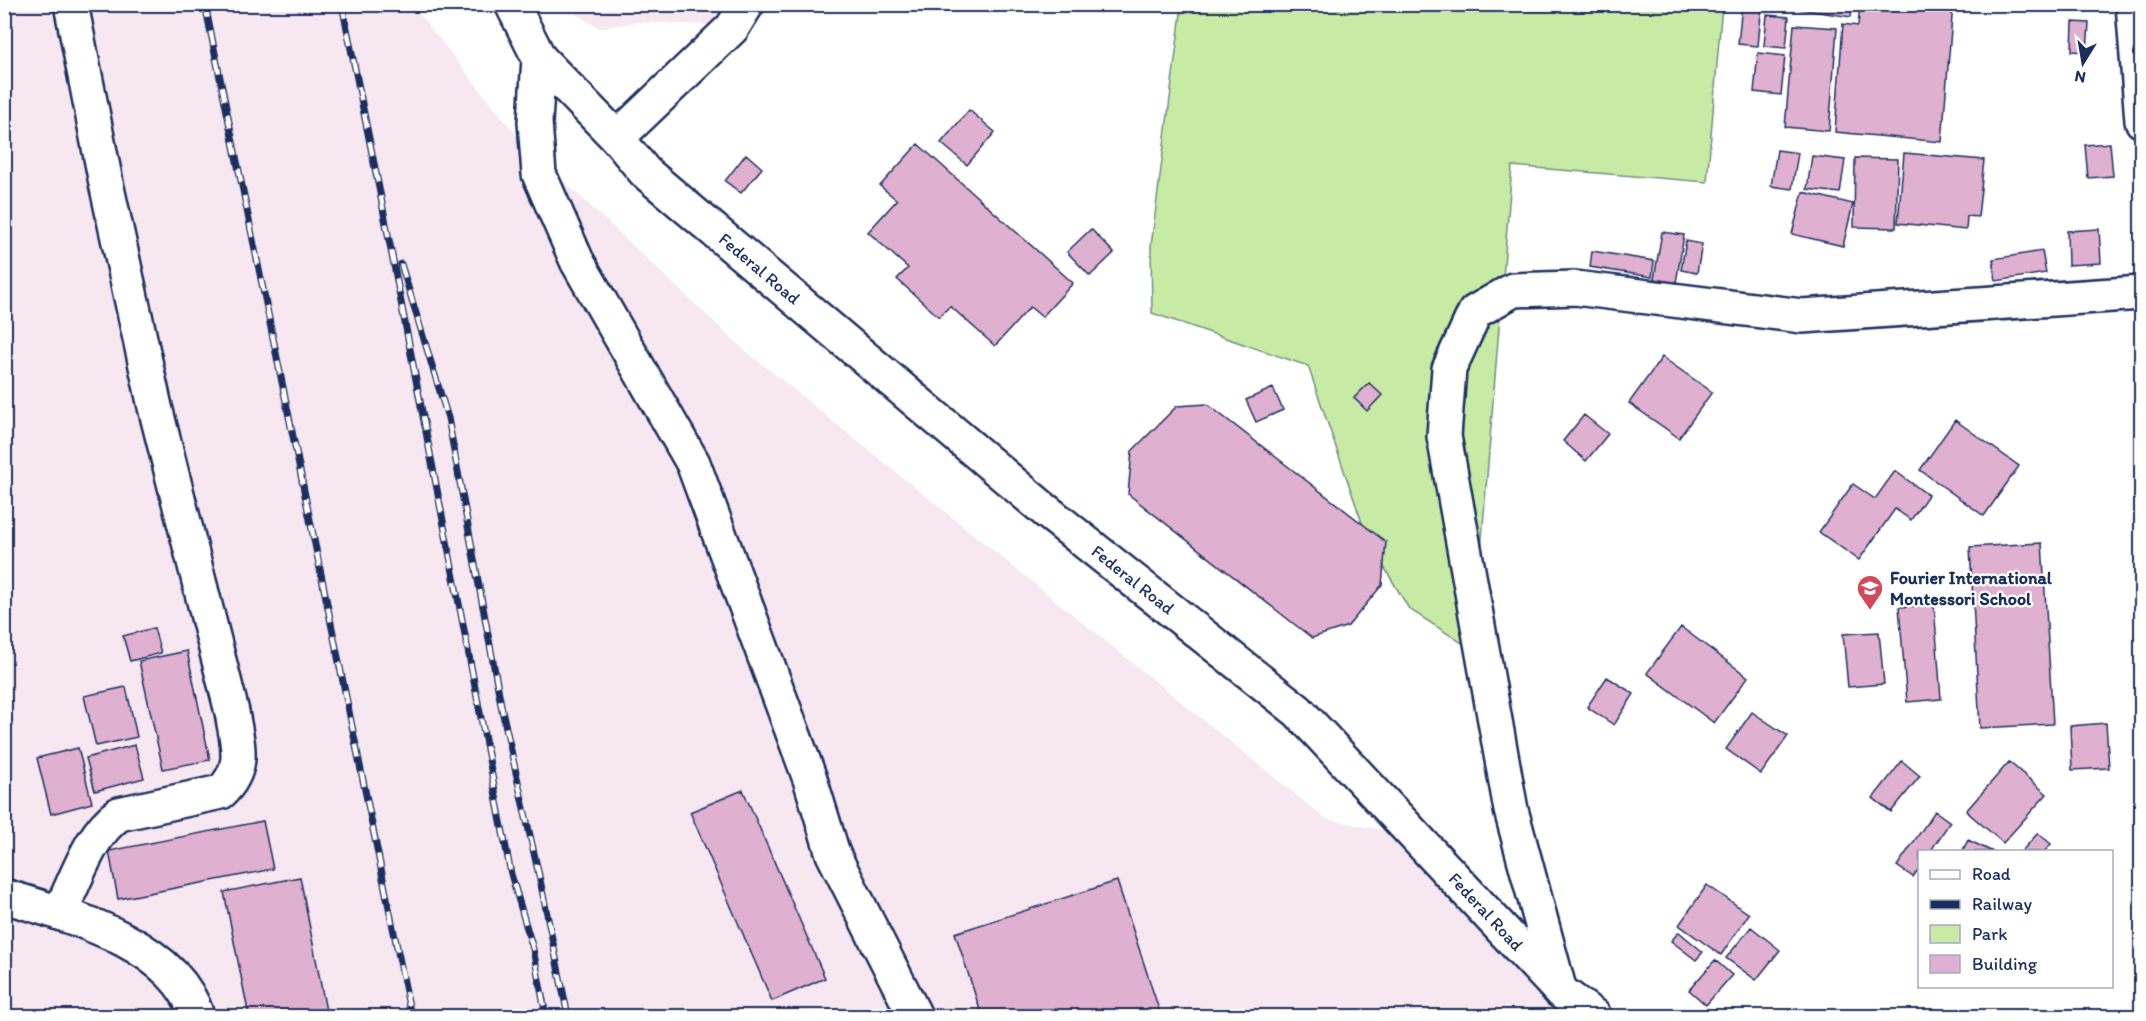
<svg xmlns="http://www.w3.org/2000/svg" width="2146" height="1021" font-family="Itim,sans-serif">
<rect width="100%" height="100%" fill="#fff"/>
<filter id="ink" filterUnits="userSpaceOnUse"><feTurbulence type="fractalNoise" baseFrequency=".0167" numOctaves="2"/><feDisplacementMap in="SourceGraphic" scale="12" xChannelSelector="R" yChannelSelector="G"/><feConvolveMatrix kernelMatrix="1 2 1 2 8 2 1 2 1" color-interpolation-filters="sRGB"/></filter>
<g filter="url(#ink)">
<!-- built -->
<path fill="#f6e7f1" d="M5 4 412 5 521 141 742 348 1326 819 1402 834 1605 1016H5Z
M560 5H725L713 25 637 22 599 28Z"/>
<!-- green -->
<path fill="#c7eba5" stroke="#718d82" stroke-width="1.5" d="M1182 5H1722L1707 182 1512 166 1473 650 1409 609 1368 540 1308 366 1152 313 1151 246Z"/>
<!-- building -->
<path fill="#e0b0d0" stroke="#1b2f5e" stroke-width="1.5" d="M1742 4H1762L1758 46 1738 44Z
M1766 4H1853L1851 17Z
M1860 4H1953L1942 142 1835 132 1843 24 1858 26Z
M1767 15 1789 17 1786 48 1764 46Z
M2073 22 2089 23 2087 52 2072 51Z
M1794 25 1837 28 1829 131 1785 127Z
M1758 53 1785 56 1781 95 1754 92Z
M969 110 995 132 967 165 941 143Z
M2110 143 2113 176 2088 178 2085 145Z
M918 144 1073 283 1042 317 1030 307 995 346 950 306 939 317 897 279 908 268 868 232 897 200 880 186Z
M1777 150 1798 153 1792 189 1771 186Z
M1904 153 1984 160 1978 217 1967 216 1966 230 1898 223Z
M746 154 762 168 741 193 725 181Z
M1812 156 1845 160 1840 193 1807 189Z
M1855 158 1898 159 1896 228 1854 227Z
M1803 192 1853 204 1843 246 1792 234Z
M1091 229 1114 253 1090 276 1067 252Z
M2099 229 2101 263 2068 265 2067 231Z
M1662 232 1684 235 1676 283 1654 279Z
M1686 241 1702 244 1697 273 1681 270Z
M1592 251 1654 261 1652 277 1590 267Z
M2042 251 2046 273 1996 281 1993 259Z
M1662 357 1712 392 1679 438 1629 403Z
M1369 383 1382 395 1367 411 1354 398Z
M1273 388 1283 410 1256 422 1246 400Z
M1207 404 1386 542 1382 585 1348 626 1312 638 1128 494 1132 451 1177 406Z
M1584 415 1608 434 1586 461 1563 441Z
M1955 420 2019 466 1984 516 1920 470Z
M1895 471 1928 495 1911 520 1895 509 1859 560 1819 532 1853 484 1875 499Z
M2042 543 2053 724 1980 728 1970 547Z
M1934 605 1941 699 1907 702 1899 607Z
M1681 627 1748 677 1714 723 1647 673Z
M154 628 161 653 130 661 123 636Z
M1879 632 1884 684 1848 687 1843 634Z
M187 651 210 760 163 769 139 661Z
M1607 677 1634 694 1614 725 1587 707Z
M126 687 137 737 96 746 84 696Z
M1752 712 1788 736 1761 774 1726 749Z
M2106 723 2109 768 2072 770 2070 726Z
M135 745 144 778 95 791 86 758Z
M78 748 92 803 51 814 37 758Z
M1902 761 1920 776 1891 812 1873 798Z
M2009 762 2047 794 2003 843 1966 811Z
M743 790 825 978 772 1001 690 812Z
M1935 811 1950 822 1930 852H1920V867L1913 877 1897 866Z
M263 821 273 869 118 899 109 851Z
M2038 833 2051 844 2044 852H2021Z
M1968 840 1993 852H1962Z
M300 877 327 1016H249L224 892Z
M1117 881 1161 1016H982L955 933Z
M1707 885 1749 914 1721 955 1679 925Z
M1751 927 1780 950 1756 980 1726 958Z
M1679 932 1703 952 1696 960 1671 941Z
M1715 960 1732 975 1706 1005 1689 990Z"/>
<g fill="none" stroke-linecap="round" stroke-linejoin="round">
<!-- minor casing -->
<g stroke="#1b2f5e" stroke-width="38">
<g id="minor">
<path id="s1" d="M512 4 539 58 617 138 645 172 1045 510 1298 711 1560 991 1594 1016"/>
<path d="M2133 4 2142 121"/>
<path d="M539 58 535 122 539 174 577 261 693 463 810 779 833 854 915 1016"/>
<path d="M617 138 732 28 747 4"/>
<path d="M4 896C70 916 175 943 197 1016"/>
<path d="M59 913C77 880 88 836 119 814L221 792C247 767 237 744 232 712L155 407 106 183 71 4"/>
<path d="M1559 988 1511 810 1444 436 1449 369 1475 312 1513 290 1575 288 1802 316 2142 293"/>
</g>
</g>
<!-- minor -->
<use href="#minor" stroke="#fff" stroke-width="33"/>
<!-- rail casing -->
<g stroke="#1b2f5e" stroke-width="7">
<path id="rail" d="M205 4 411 1016
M342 4 381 198 511 874 533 949 546 1016
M401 264 448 418 502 710 540 880 568 1016"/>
</g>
<!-- rail -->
<use href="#rail" stroke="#fff" stroke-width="4.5" stroke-dasharray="14" stroke-linecap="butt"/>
</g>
</g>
<!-- icons -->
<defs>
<g id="school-pin" transform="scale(1.35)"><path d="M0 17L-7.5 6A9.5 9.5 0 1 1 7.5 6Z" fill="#d1495b" stroke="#fff"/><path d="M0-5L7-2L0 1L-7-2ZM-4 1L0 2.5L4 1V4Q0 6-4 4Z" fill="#fff"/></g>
</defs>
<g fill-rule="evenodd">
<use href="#school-pin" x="1870" y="588"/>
</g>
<g text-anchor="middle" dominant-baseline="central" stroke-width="4.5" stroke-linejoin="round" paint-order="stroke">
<!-- street labels -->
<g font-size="18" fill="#1b2f5e" stroke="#fff">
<text stroke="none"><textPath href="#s1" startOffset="366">Federal Road</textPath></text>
<text stroke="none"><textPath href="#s1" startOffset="852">Federal Road</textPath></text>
<text stroke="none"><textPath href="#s1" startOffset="1338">Federal Road</textPath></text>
</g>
<!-- poi labels -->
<g font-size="18" font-weight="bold" fill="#1b2f5e" stroke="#fff" text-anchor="start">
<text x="1890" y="578">Fourier International<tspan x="1890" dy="21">Montessori School</tspan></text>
</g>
</g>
<!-- margin -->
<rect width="2146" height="1021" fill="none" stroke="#fff" stroke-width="24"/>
<rect x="12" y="12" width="2122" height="997" fill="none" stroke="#1b2f5e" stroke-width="2" filter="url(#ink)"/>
<!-- legend -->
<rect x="1918" y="850" width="195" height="138" fill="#ffffff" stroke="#a4acbf" stroke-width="1.5"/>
<rect x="1930" y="870" width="30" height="9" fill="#ffffff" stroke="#a4acbf" stroke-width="1.5"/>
<text x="1972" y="880" font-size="18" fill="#1b2f5e">Road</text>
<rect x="1930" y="900" width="30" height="9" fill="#1b2f5e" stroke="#a4acbf" stroke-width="1.5"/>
<text x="1972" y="910" font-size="18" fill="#1b2f5e">Railway</text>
<rect x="1930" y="925" width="30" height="18" fill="#c7eba5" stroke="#a4acbf" stroke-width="1.5"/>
<text x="1972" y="940" font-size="18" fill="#1b2f5e">Park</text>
<rect x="1930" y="955" width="30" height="18" fill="#e0b0d0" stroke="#a4acbf" stroke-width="1.5"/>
<text x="1972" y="970" font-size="18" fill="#1b2f5e">Building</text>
<!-- north arrow -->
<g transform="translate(2083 63) rotate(191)" stroke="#ffffff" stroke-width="4.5" paint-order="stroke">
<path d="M0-4.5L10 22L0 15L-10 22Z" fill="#1b2f5e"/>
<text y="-9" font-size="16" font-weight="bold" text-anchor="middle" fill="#1b2f5e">N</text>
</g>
</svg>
